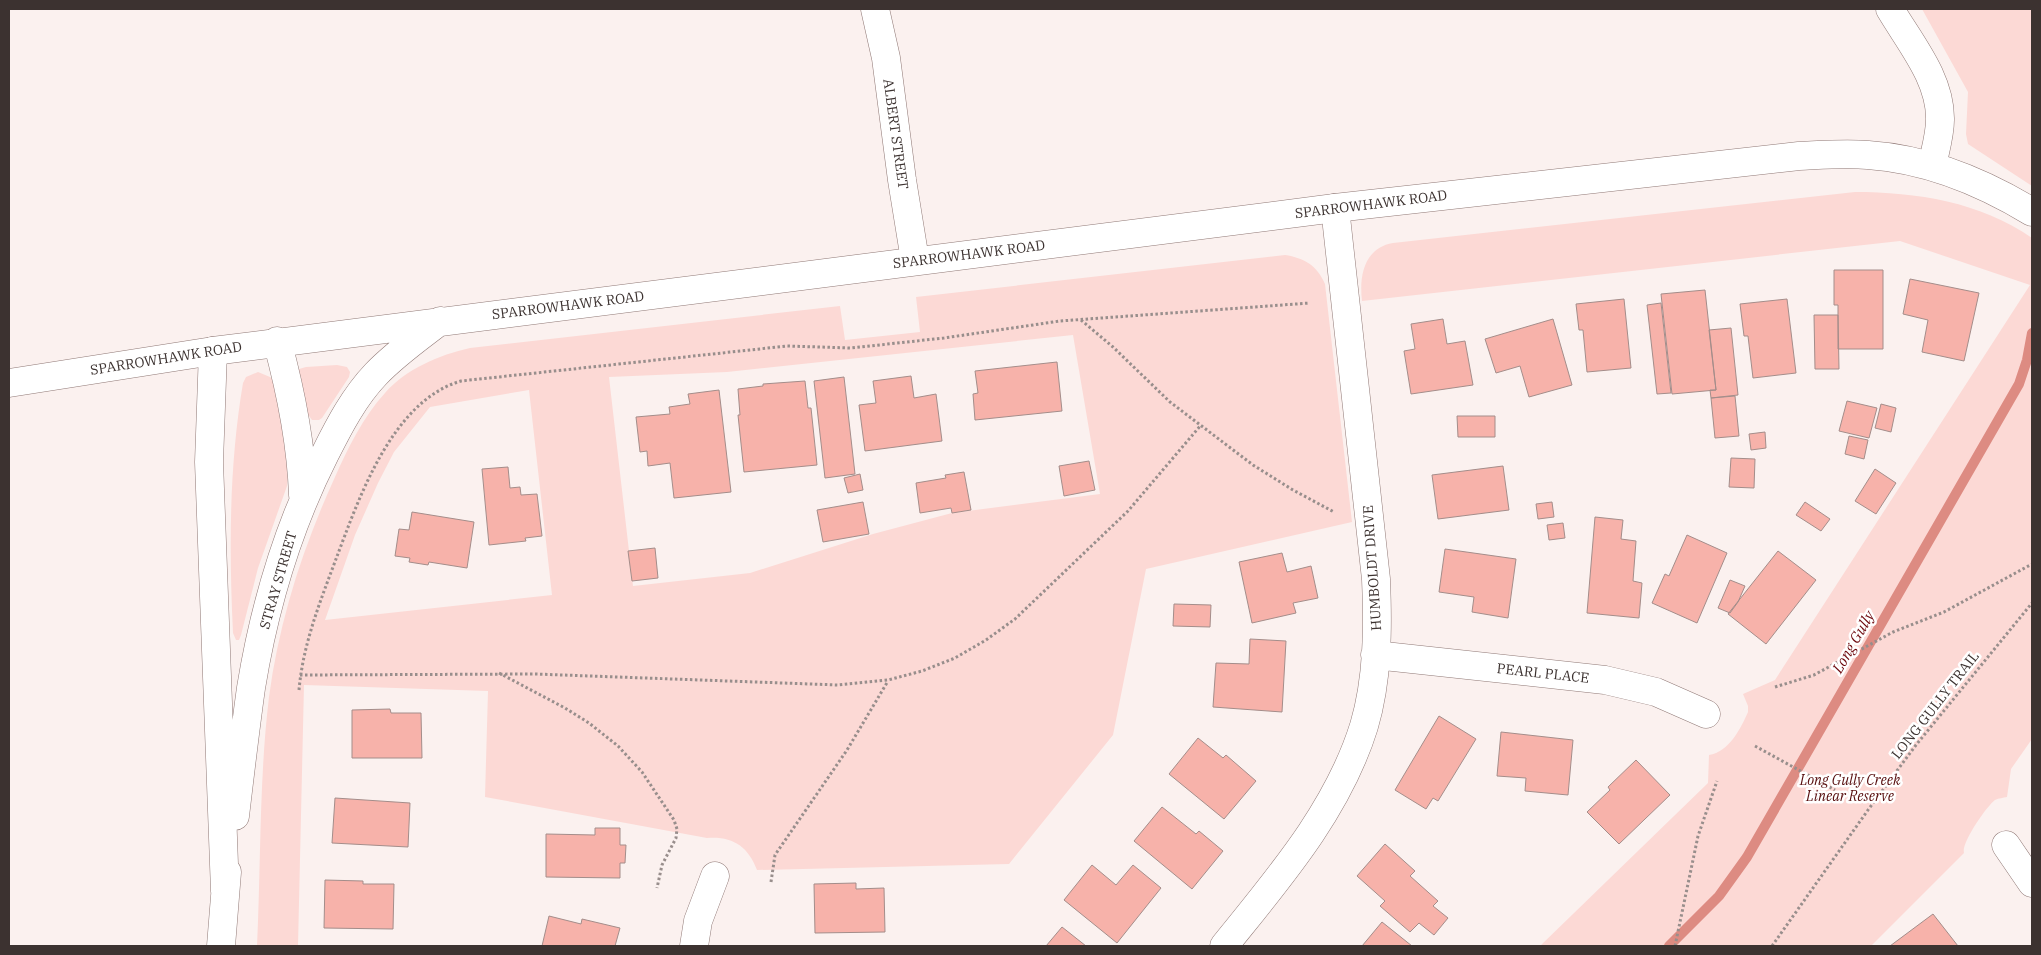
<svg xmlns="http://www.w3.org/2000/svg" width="2041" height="955" font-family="'IBM Plex Serif',serif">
<rect width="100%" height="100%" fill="#fbf1ef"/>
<!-- green -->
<path fill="#fcd9d5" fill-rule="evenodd" d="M1922 9H2032V186L1968 144 1966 134 1968 92Z
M1855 192C1916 192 1981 202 2032 238V739L2011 769 2007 797C2003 798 1999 798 1995 800 1986 807 1961 843 1964 853L1871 946H1540L1708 783 1709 755C1729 752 1741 728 1748 712V706L1743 694 1775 680 2030 285 1900 241 1362 301C1359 276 1364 248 1393 243Z
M1285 255C1304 258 1317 265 1325 284L1352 522 1146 569 1113 735 1009 864 757 870C748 846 732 836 707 838L485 797 488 691 304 685 298 946H257C261 863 259 780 269 697 279 621 303 547 335 477 348 448 363 417 385 393 406 369 439 355 470 348L840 306 845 340 920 332 916 297ZM1073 335 1100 494 952 513 873 534 750 573 633 586 609 377 727 372ZM529 390 552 595 325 620 355 535 378 483 394 452 430 407Z
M337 365 347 367 350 372 349 377 322 418 319 420H312L306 412 298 373 299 369 306 367Z
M258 372 270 377 274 381 284 424 288 473 287 486 258 568 241 635 239 640H236L233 633C229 549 229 466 243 383L246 377Z"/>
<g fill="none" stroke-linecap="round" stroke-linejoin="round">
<!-- stream -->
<path stroke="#dd8b82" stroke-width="10" d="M1669 946 1719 896 1747 857 2019 384 2027 360 2032 333"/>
</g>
<!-- building -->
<path fill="#f7b2aa" stroke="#a48d8a" d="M1834 270H1883V349H1838V305H1834Z
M1910 279 1979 293 1964 361 1922 352 1928 320 1903 314Z
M1705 290 1716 390 1672 394 1661 294Z
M1624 299 1631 368 1587 372 1583 330H1579L1576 304Z
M1787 299 1796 373 1753 378 1748 336H1744L1740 304Z
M1661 303 1671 393 1657 394 1647 305Z
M1814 315H1838L1839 369H1815Z
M1443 319 1447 344 1465 341 1473 385 1411 394 1404 351 1415 349 1411 324Z
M1553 319 1572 385 1529 397 1520 366 1496 373 1485 339Z
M1731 328 1738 395 1711 398 1710 390H1716L1709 330Z
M1057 362 1062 411 975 420 973 394 978 393 975 371Z
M911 376 914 398 936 394 942 441 865 451 859 405 876 403 873 381Z
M844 377 855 474 825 478 814 381Z
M805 381 808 408H811L817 465 744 472 738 415H740L738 389 763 386V384Z
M719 390 731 492 674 498 670 463 648 466 647 451 640 452 636 417 670 414 669 407 690 404 688 394Z
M1735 396 1739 436 1715 438 1711 398Z
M1847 401 1877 408 1869 438 1839 431Z
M1881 404 1896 408 1891 432 1875 428Z
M1457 416H1495V437H1458Z
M1765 432 1766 448 1751 450 1749 434Z
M1849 436 1868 440 1864 459 1845 454Z
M1731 458 1755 459 1754 488 1729 487Z
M1089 461 1095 490 1064 496 1059 466Z
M1503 466 1509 510 1438 519 1432 475Z
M508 467 510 488 520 487 521 495 537 494 542 536 525 538 526 541 489 545 482 469Z
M1875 469 1896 483 1876 514 1855 501Z
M964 472 971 510 952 513 951 508 920 513 916 483 946 478 945 475Z
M860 474 863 490 848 493 844 478Z
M863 502 869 534 823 542 817 510Z
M1552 502 1554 517 1538 519 1536 504Z
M1805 502 1830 519 1821 531 1796 515Z
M412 512 474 522 467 568 429 562 428 565 409 562 410 558 395 556 399 529 409 530Z
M1595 517 1623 520 1621 539 1636 541 1633 581 1642 583 1639 618 1587 613Z
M1563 523 1565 538 1549 540 1547 525Z
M1687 535 1727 553 1697 623 1652 603 1665 574 1669 576Z
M655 548 658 578 632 581 628 551Z
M1445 549 1516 559 1508 618 1472 612 1474 597 1439 592Z
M1778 551 1816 580 1766 644 1728 614Z
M1282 553 1287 572 1311 566 1318 598 1293 603 1296 613 1252 623 1239 562Z
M1730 580 1745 586 1738 602 1730 613 1718 608Z
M1174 604 1211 605 1210 627 1173 626Z
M1250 639 1286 641 1282 712 1213 707 1216 663 1249 664Z
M390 709 391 713H421L422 758H352V710Z
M1439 716 1476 739 1438 801 1433 798 1426 809 1395 790Z
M1501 732 1573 740 1568 795 1525 791 1526 778 1497 776Z
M1198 738 1223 758 1226 755 1256 781 1224 819 1169 774Z
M1636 760 1670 795 1619 844 1587 812 1610 790 1608 787Z
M335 798 410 803 408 847 332 843Z
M1162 807 1196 834 1199 831 1223 851 1192 889 1134 841Z
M595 828H620V845H626L625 863H620V878L546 877V834L595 835Z
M1385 844 1415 871 1410 876 1438 901 1433 906 1448 918 1434 935 1419 923 1410 932 1380 906 1385 901 1357 876Z
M1092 865 1116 885 1133 865 1161 888 1117 943 1064 900Z
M325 880 363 881V884H394L393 929 324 928Z
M856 883V889L884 888 885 932 815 933 814 884Z
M1933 914 1958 946H1890Z
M549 916 581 924 582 919 620 928 615 946H542Z
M1382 922 1412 946H1362Z
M1062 927 1086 946H1046Z"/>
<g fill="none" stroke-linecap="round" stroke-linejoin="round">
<!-- minor casing -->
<g stroke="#907976" stroke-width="29">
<path id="minor" d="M875 9 886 58 902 180 915 260
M1890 9C1910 43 1941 79 1940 120 1940 135 1935 151 1932 166
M9 383 213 351
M1375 655 1605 680 1656 692 1706 714
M2006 845 2032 883
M694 946 698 921 715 876
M1224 946C1278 879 1338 810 1364 726 1378 679 1378 627 1376 579L1335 208"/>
</g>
<!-- major casing -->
<g stroke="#907976" stroke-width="29">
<path id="major" d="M277 341C291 392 301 441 303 495
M235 816C240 774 245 731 251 688 264 608 288 527 325 454 339 426 354 397 376 374 395 354 418 338 440 321
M225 891 209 462 213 351 1335 208 1799 156C1822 155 1845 153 1868 155 1927 159 1981 181 2032 212
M221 946 227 872"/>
</g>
<!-- path -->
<path stroke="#988e8c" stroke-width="3" stroke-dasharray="2.5 2.5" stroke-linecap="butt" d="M1081 320 1113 347 1170 402 1253 465 1293 490 1334 512
M499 673 565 708 589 723 618 746 642 772 674 820 677 829 676 838 662 865 657 888
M300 675 535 674 838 685 888 680 922 671 955 658 986 640 1015 619 1128 511 1201 425
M1775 687 1814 675 1893 632 1944 612 2032 564
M299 690C303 644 320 602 336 559 359 498 392 401 461 381L787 346 851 348 944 338 1060 321 1310 303
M1755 746 1835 790
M771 882 775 855 847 750 888 681
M1675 946 1698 836 1717 781
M1772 946 1868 810 1916 745 2032 603"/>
<!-- minor -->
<use href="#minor" stroke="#fff" stroke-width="28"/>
<!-- major -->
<use href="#major" stroke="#fff" stroke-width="28"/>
</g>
<g text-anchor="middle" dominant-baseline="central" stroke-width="5" stroke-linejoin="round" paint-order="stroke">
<!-- street labels -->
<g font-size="14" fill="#3c3230" stroke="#fff">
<text transform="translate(896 134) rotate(82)">ALBERT STREET</text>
<text transform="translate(1371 204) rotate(-7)">SPARROWHAWK ROAD</text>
<text transform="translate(969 254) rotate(-7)">SPARROWHAWK ROAD</text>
<text transform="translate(568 305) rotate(-7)">SPARROWHAWK ROAD</text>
<text transform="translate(166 358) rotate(-9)">SPARROWHAWK ROAD</text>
<text transform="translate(1372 568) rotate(-94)">HUMBOLDT DRIVE</text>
<text transform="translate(278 580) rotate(-74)">STRAY STREET</text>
<text transform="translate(1543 673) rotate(6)">PEARL PLACE</text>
<text transform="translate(1935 705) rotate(-52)">LONG GULLY TRAIL</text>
</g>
<!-- park labels -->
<g font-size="14" font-style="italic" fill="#560c0c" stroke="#fff">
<text x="1850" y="780">Long Gully Creek<tspan x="1850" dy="16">Linear Reserve</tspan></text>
</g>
<!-- water labels -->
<g font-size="15" font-style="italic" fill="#6c060b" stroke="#fff">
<text transform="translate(1853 642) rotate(-60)">Long Gully</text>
</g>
</g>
<!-- border -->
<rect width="2041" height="955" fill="none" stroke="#3c3230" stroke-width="20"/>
</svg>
